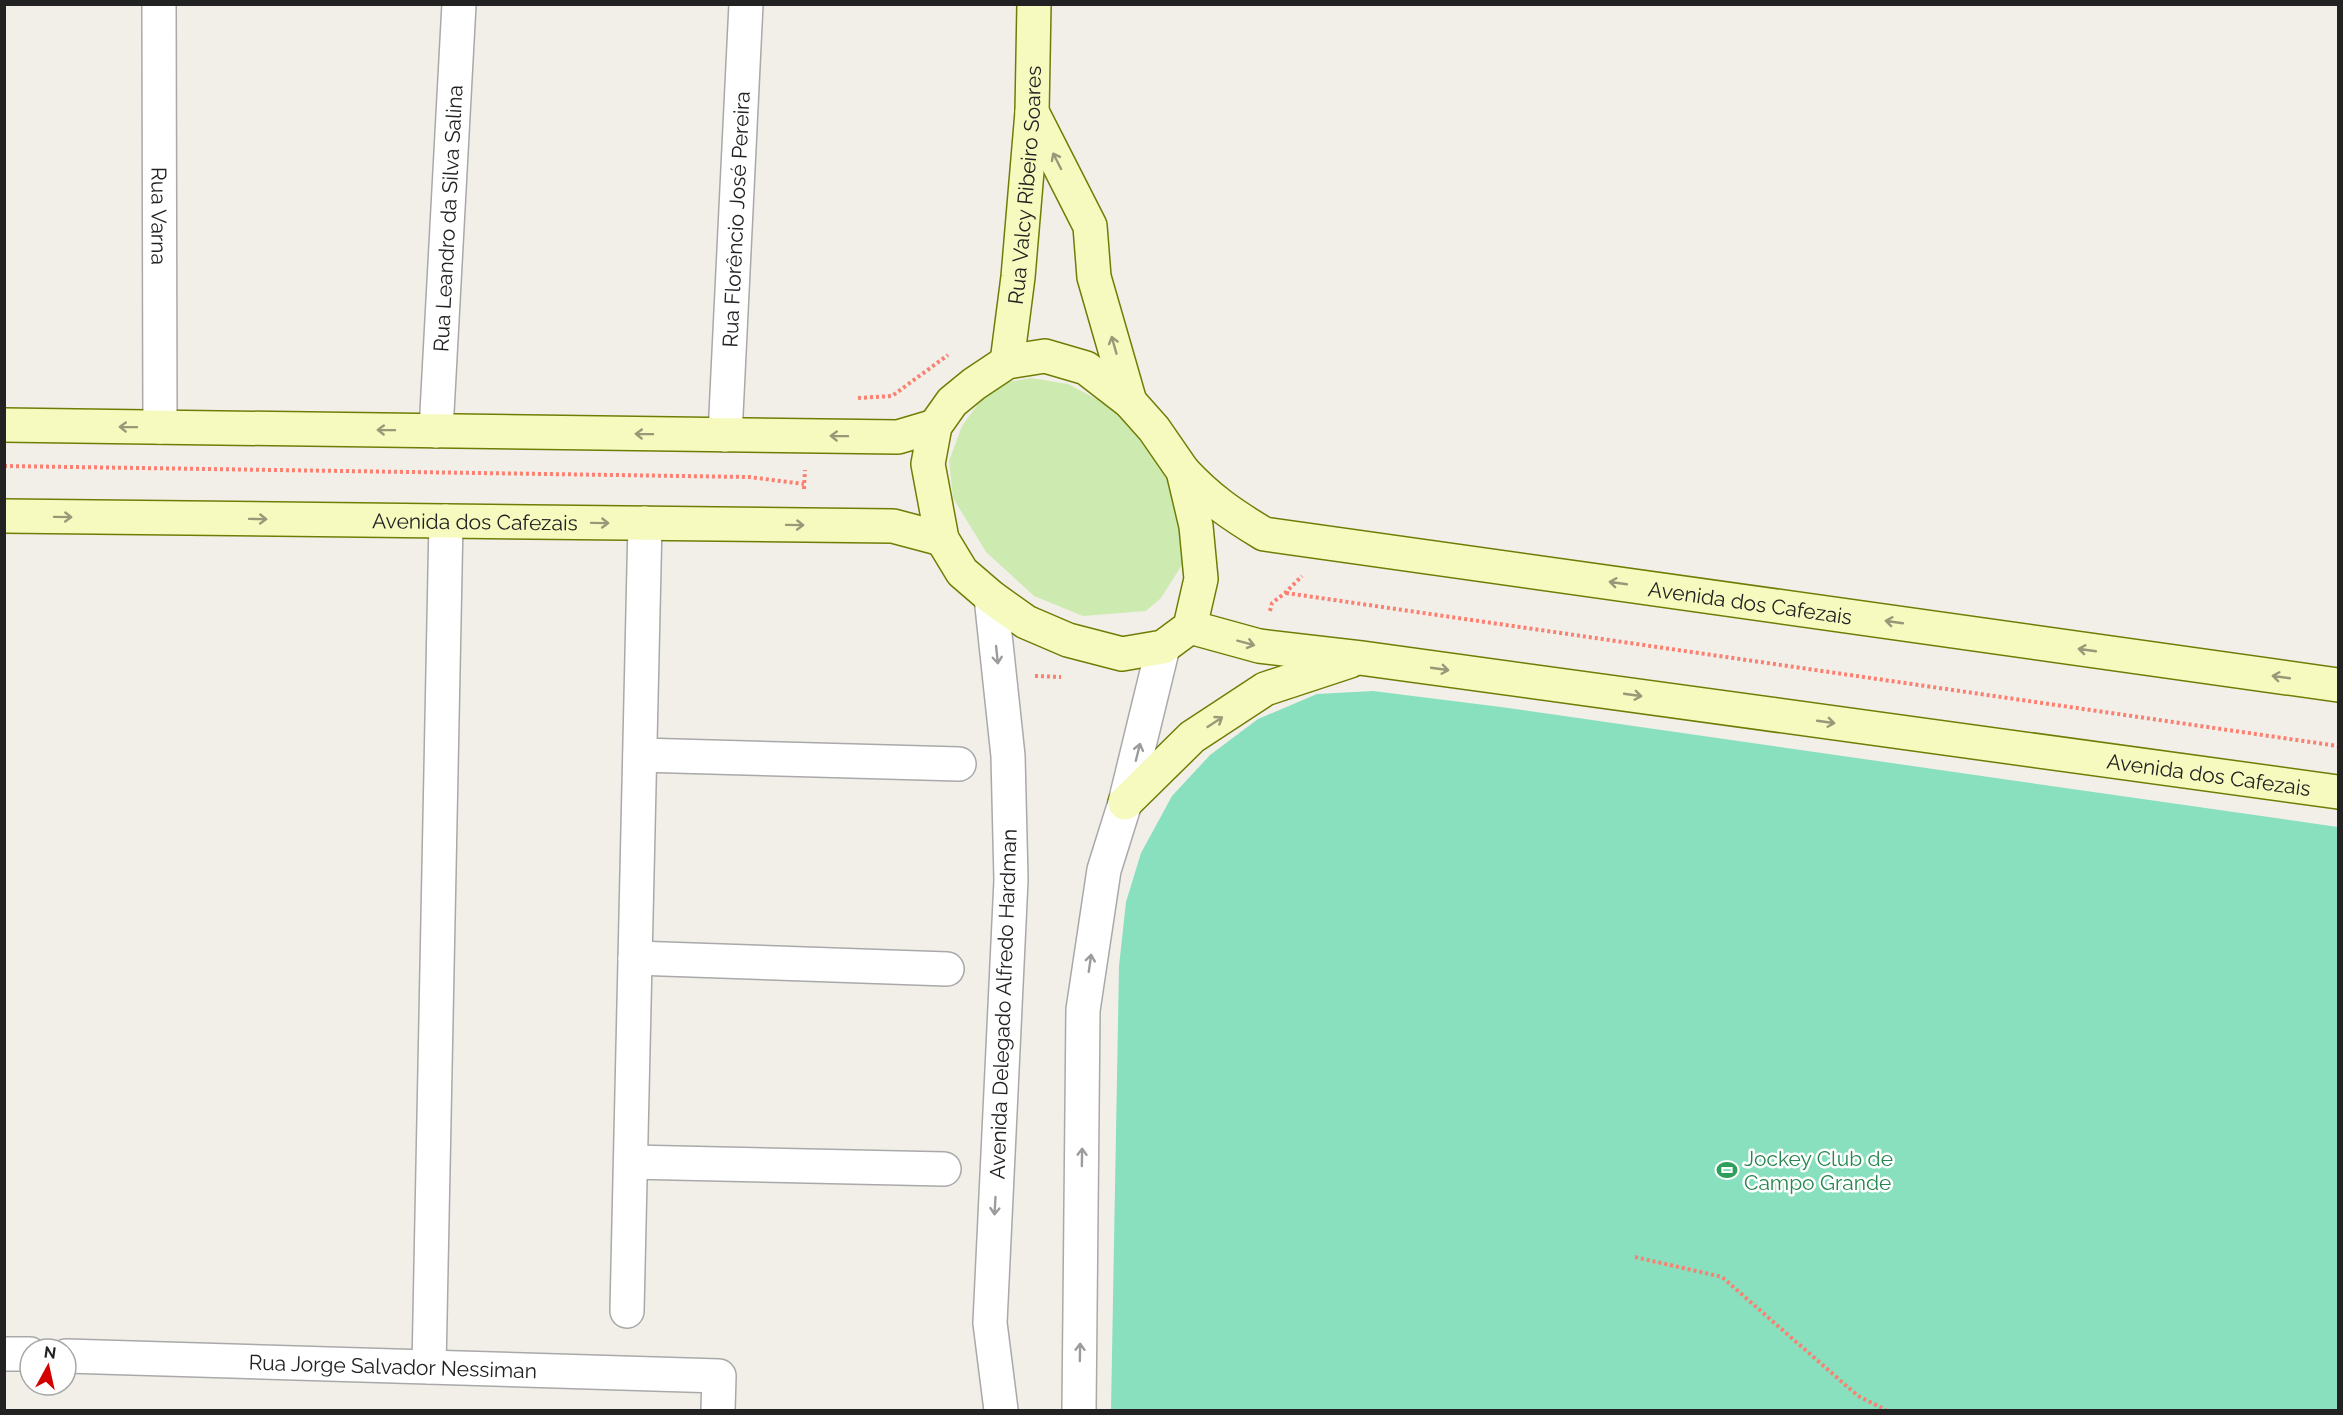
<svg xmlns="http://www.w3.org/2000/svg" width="2343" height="1415" font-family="Raleway,sans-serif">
<rect width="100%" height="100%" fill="#f2efe9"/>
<!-- grass -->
<path fill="#cdebb0" d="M1031 378 1068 384 1106 404 1143 433 1171 481 1181 516 1185 560 1161 598 1146 611 1083 616 1034 596 986 552 953 498 949 461 962 426 983 397 1003 383Z"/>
<!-- pitch -->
<path fill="#88e0be" d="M1373 691 1501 707 2338 827V1410H1111L1119 966 1126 902 1141 853 1172 796 1210 755 1258 719 1317 694Z"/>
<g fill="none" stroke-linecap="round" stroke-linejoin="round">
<!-- street casing -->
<g stroke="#a9a9a9" stroke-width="36">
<g id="street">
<path id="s1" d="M159 4 160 427"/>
<path id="s2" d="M436 431 459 4"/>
<path id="s3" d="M725 435 746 4"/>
<path d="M991 597 1008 756 1011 880 990 1323 1001 1410"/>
<path d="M640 755 959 764"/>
<path d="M635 958 947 969"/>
<path d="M631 1162 944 1169"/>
<path d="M627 1311 645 523"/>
<path d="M4 1354H30"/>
<path id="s4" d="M66 1356 719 1376 718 1410"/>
<path d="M429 1367 446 521"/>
<path d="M1079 1410 1083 1010 1104 870 1125 803 1163 647"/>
</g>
</g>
<!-- secondary casing -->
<g stroke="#707d05" stroke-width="36">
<g id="secondary">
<path d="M1032 112 1090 226 1094 277 1130 402"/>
<path d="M1045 356 1086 368 1130 402 1154 429 1183 471 1196 526 1201 579 1190 627 1163 647 1122 654 1068 640 1026 622 991 597 962 572 942 539 928 464 935 426 952 402 974 384 1007 362Z"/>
<path id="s5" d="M1007 362 1018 277 1032 112 1034 4"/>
<path d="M4 425 898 437 935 426"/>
<path id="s6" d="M1183 471C1209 499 1231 514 1264 534L2338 685"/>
<path id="s7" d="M4 516 893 526 942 539"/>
<path id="s8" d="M1190 627 1259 646 1361 658 2338 792"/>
<path d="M1125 803 1192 737 1265 689 1350 661"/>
</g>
</g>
<!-- path -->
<path stroke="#fa8072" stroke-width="4" stroke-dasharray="3 3" stroke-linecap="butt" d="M858 398 892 396 948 355
M4 466 749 477 804 484
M804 489 805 470
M1286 593 2338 746
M1270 611 1272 603 1285 593 1302 576
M1035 676 1061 677
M1635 1257 1722 1277 1858 1396 1886 1410"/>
<!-- street -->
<use href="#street" stroke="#fff" stroke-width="33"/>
<!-- secondary -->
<use href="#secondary" stroke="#f7fabf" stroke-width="33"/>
</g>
<!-- one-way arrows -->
<defs><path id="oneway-shaft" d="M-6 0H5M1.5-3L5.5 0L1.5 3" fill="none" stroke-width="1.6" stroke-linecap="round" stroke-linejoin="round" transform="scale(1.5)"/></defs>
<g stroke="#979978">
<use href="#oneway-shaft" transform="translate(1057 161) rotate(-117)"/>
<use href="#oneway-shaft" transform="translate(1114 345) rotate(-106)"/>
<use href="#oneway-shaft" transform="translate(128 427) rotate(-179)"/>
<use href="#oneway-shaft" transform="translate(386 430) rotate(-179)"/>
<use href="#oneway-shaft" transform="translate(644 434) rotate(-179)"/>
<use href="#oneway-shaft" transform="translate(839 436) rotate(-179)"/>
<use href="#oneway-shaft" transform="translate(63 517) rotate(1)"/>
<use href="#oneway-shaft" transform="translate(258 519) rotate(1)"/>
<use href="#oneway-shaft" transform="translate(600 523) rotate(1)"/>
<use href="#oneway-shaft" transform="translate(795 525) rotate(1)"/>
<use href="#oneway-shaft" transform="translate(1618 583) rotate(-172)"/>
<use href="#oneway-shaft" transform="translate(1894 622) rotate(-172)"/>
<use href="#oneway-shaft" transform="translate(1246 643) rotate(15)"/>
<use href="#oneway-shaft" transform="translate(2087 650) rotate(-172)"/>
<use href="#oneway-shaft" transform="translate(1440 669) rotate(8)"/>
<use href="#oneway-shaft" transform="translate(2281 677) rotate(-172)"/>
<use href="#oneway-shaft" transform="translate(1633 695) rotate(8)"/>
<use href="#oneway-shaft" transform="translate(1215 722) rotate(-33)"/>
<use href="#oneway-shaft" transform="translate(1826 722) rotate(8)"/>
</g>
<g stroke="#9c9c9c">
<use href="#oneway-shaft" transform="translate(997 655) rotate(84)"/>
<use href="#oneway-shaft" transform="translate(1138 752) rotate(-76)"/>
<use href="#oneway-shaft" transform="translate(1090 963) rotate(-82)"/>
<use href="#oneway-shaft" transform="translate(1082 1157) rotate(-89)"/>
<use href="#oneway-shaft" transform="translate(995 1206) rotate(93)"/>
<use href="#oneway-shaft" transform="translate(1080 1352) rotate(-89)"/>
</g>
<!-- icons -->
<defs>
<g id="stadium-bare" transform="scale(1.62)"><path d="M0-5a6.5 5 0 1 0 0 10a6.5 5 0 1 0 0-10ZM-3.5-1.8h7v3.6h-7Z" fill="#2e9e5b" stroke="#fff" stroke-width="2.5" paint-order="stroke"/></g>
</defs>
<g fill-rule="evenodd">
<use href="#stadium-bare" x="1727" y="1170"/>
</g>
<g text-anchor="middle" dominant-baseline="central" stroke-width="5" stroke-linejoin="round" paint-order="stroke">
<!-- street labels -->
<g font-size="21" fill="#222" stroke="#fff">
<text stroke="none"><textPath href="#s5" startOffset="178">Rua Valcy Ribeiro Soares</textPath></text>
<text stroke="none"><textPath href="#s1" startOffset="212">Rua Varna</textPath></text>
<text stroke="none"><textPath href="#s2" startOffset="213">Rua Leandro da Silva Salina</textPath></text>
<text stroke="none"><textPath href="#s3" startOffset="216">Rua Florêncio José Pereira</textPath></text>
<text stroke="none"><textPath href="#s7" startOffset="471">Avenida dos Cafezais</textPath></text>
<text stroke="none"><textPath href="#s6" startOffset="594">Avenida dos Cafezais</textPath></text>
<text stroke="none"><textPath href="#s8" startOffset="1030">Avenida dos Cafezais</textPath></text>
<text transform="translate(1003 1004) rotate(-88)">Avenida Delegado Alfredo Hardman</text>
<text stroke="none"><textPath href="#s4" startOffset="327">Rua Jorge Salvador Nessiman</textPath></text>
</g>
<!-- leisure labels -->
<g font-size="21" fill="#27864d" stroke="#fff" text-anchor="start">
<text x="1744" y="1158">Jockey Club de<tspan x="1744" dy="24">Campo Grande</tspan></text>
</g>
</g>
<!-- border -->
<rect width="2343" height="1415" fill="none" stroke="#222222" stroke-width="12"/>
<!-- north arrow -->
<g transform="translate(48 1367) rotate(8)"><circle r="28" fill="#ffffff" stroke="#a7a7a7" stroke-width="1.5"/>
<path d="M0-4.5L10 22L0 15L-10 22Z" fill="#d40000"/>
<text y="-9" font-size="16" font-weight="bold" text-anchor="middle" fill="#222222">N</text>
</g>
</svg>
